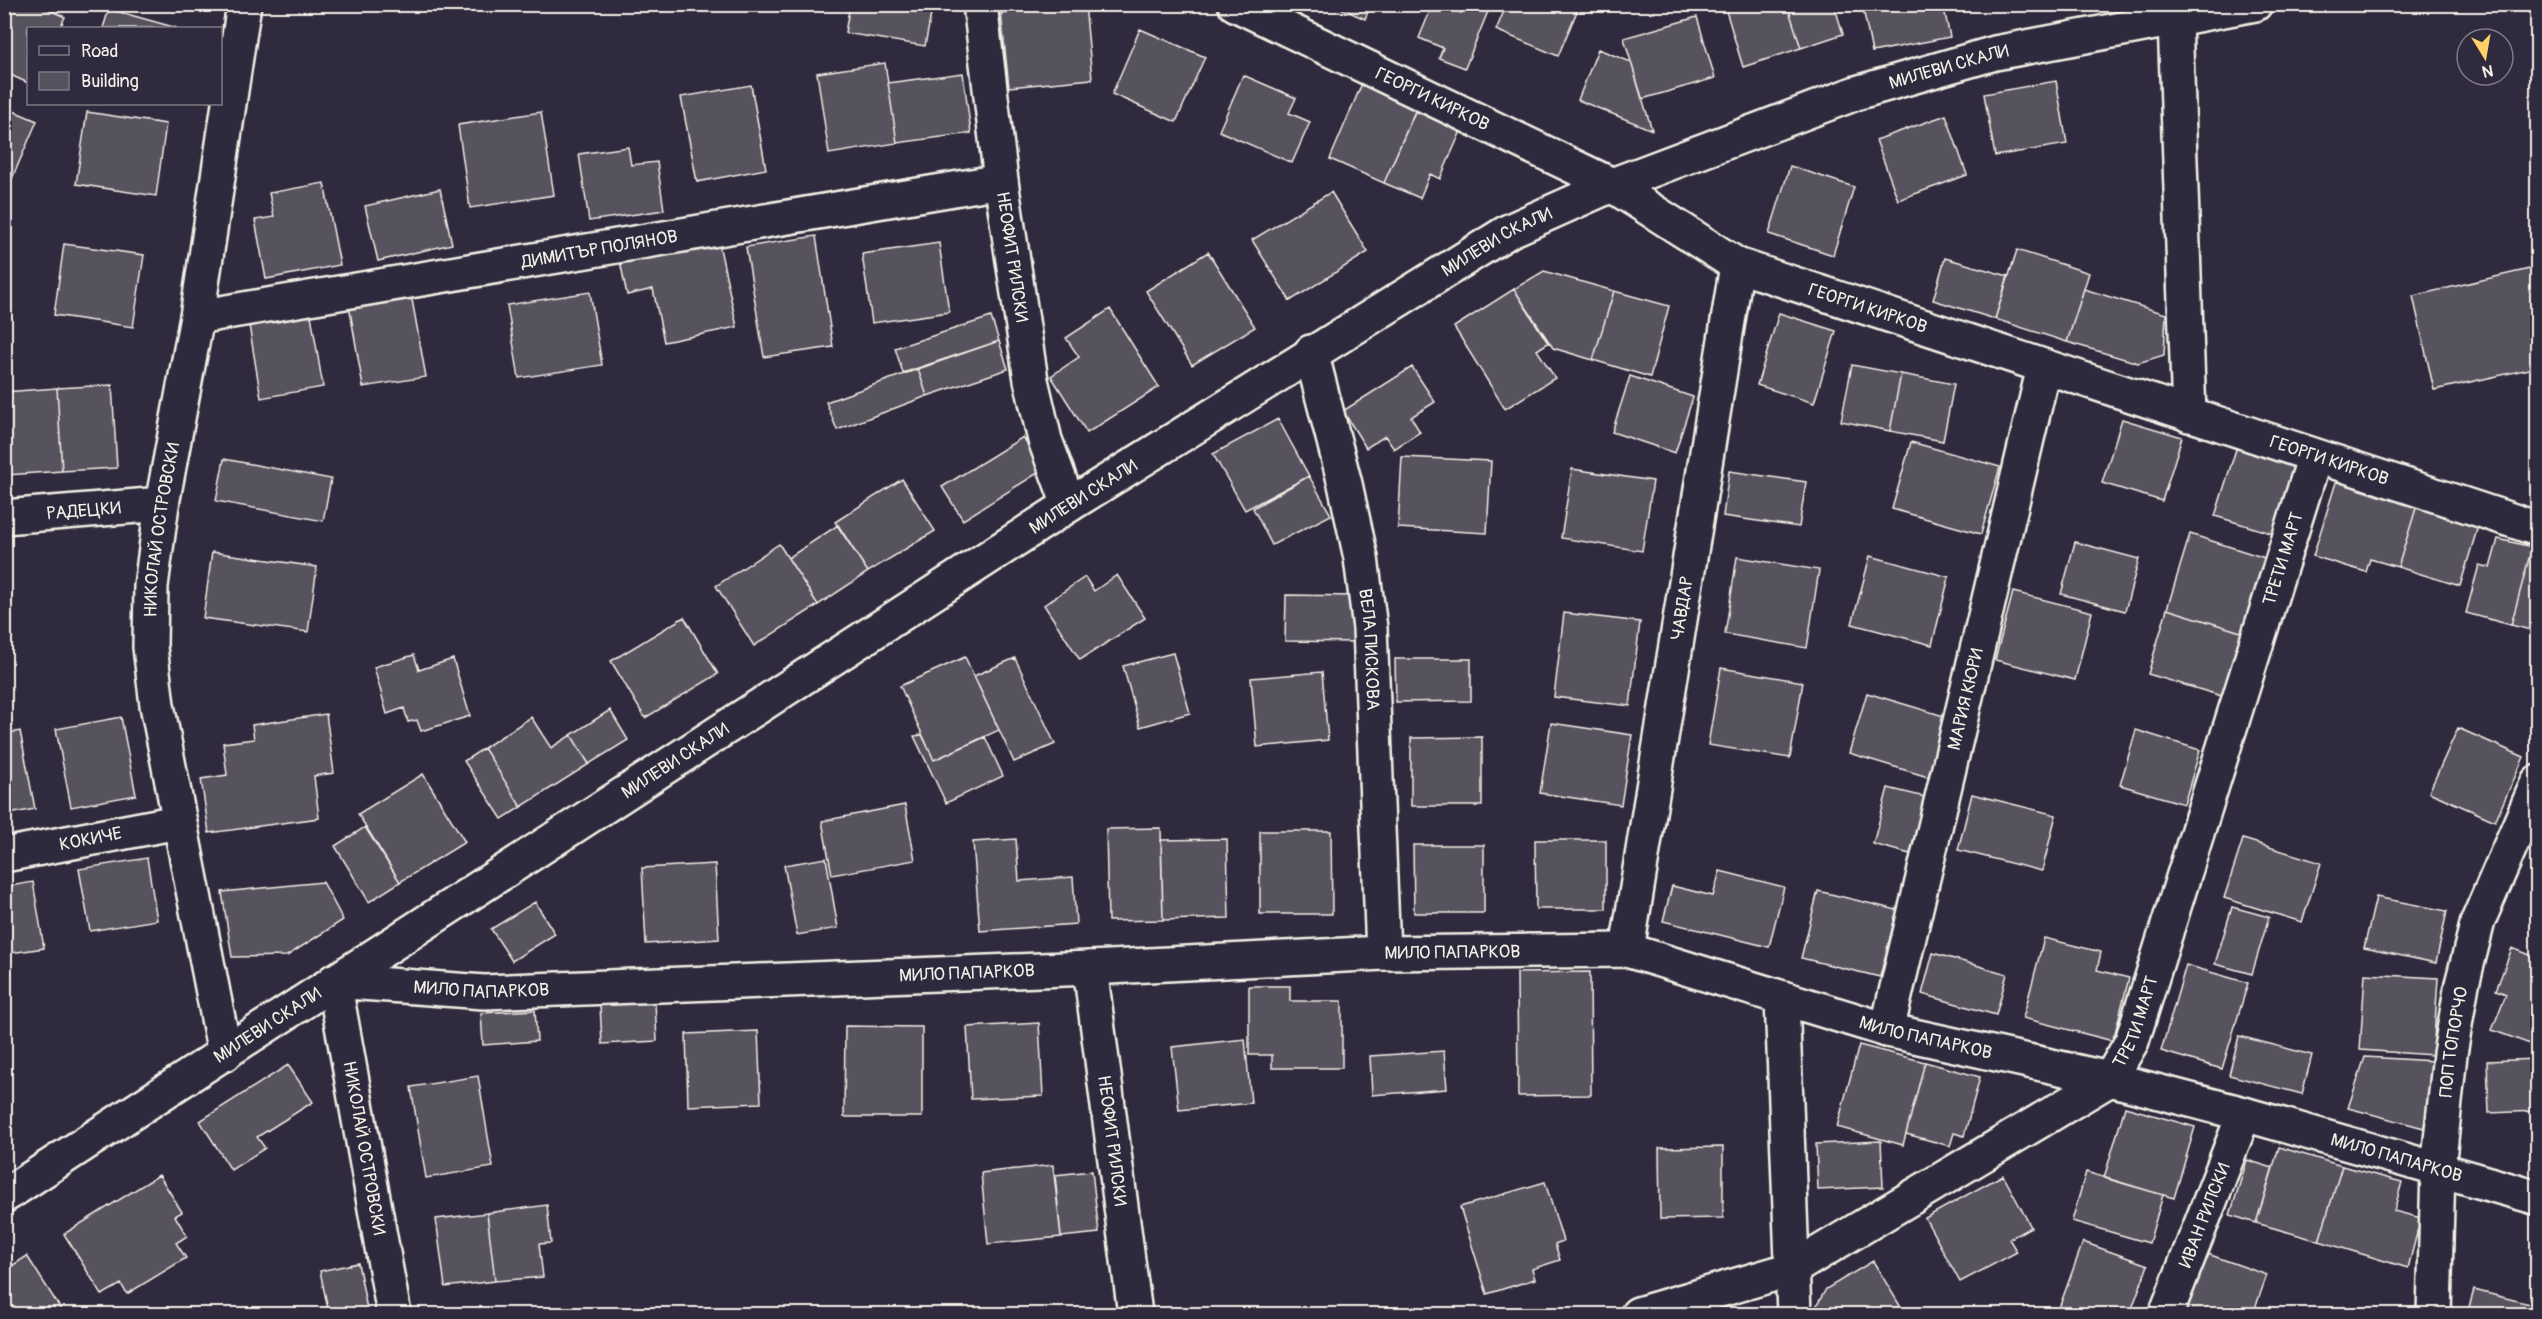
<svg xmlns="http://www.w3.org/2000/svg" width="2542" height="1319" font-family="Pangolin,sans-serif">
<rect width="100%" height="100%" fill="#2f2a3d"/>
<filter id="ink" filterUnits="userSpaceOnUse"><feTurbulence type="fractalNoise" baseFrequency=".0167" numOctaves="2"/><feDisplacementMap in="SourceGraphic" scale="12" xChannelSelector="R" yChannelSelector="G"/><feConvolveMatrix kernelMatrix="1 2 1 2 8 2 1 2 1" color-interpolation-filters="sRGB"/></filter>
<g filter="url(#ink)">
<!-- building -->
<path fill="#56525f" stroke="#f4f1e8" stroke-width="1.5" d="M4 4H36L65 17 60 28H28V83L4 72Z
M850 4H933L925 46 845 33Z
M1085 4 1092 79 1009 87 1001 13Z
M1331 4H1371L1365 19Z
M1433 4H1441L1461 13 1465 4H1491L1465 68 1439 58 1443 48 1419 38Z
M1507 4H1580L1558 56 1496 30Z
M1724 4H1787L1801 48 1743 67Z
M1787 4H1834L1843 34 1801 48Z
M1862 4H1943L1950 37 1872 52Z
M109 9 177 28H103Z
M1697 17 1715 78 1642 99 1624 38Z
M1140 29 1205 57 1176 122 1112 94Z
M1598 49 1631 62 1652 130 1578 100Z
M885 63 897 143 829 154 817 73Z
M963 73 971 133 897 143 888 83Z
M1243 75 1296 98 1289 113 1310 122 1292 163 1219 131Z
M1363 81 1418 105 1384 183 1330 159Z
M2056 81 2067 144 1995 156 1984 94Z
M751 85 766 169 697 182 681 97Z
M4 107 37 121 7 190 4 189Z
M1415 111 1461 131 1440 179 1430 174 1420 198 1384 183Z
M87 112 166 124 156 196 76 184Z
M541 112 554 195 470 208 458 125Z
M1946 115 1967 175 1898 200 1876 140Z
M628 147 631 165 657 162 664 210 589 221 579 154Z
M1790 166 1854 187 1833 255 1769 234Z
M324 183 340 265 266 279 255 220 274 217 269 193Z
M440 189 452 244 378 261 365 206Z
M1331 192 1368 252 1290 301 1252 240Z
M816 236 833 347 764 357 746 247Z
M718 239 737 327 664 342 653 289 627 295 620 261Z
M939 243 949 312 872 323 862 254Z
M64 244 144 255 133 327 54 315Z
M2017 250 2089 273 2067 342 1995 319Z
M1208 252 1255 327 1192 365 1146 291Z
M1945 258 2008 276 1995 319 1933 300Z
M2538 267V367L2434 390 2413 296Z
M1544 271 1614 291 1593 360 1553 348 1514 289Z
M1514 289 1548 343 1537 350 1555 378 1505 409 1454 327Z
M2084 289 2166 314 2164 355 2138 363 2067 342Z
M1614 291 1669 306 1650 377 1593 360Z
M590 292 602 365 519 378 507 305Z
M411 294 426 377 363 387 349 305Z
M1110 309 1159 387 1087 433 1051 376 1079 357 1066 338Z
M1779 313 1836 331 1814 403 1757 385Z
M311 315 323 387 261 398 249 325Z
M991 317 999 341 903 373 895 348Z
M999 341 1008 369 927 396 918 369Z
M1852 365 1901 374 1890 431 1841 421Z
M1412 367 1435 402 1411 417 1420 432 1394 449 1385 436 1366 448 1343 411Z
M918 369 927 396 837 430 826 402Z
M1901 374 1954 384 1943 441 1890 431Z
M1630 376 1693 397 1675 453 1612 432Z
M112 385 117 468 62 471 57 388Z
M57 388 62 471 7 475 4 392Z
M1278 419 1309 476 1245 510 1213 454Z
M2122 419 2182 437 2162 501 2102 483Z
M1023 437 1044 469 963 520 942 487Z
M1911 442 2000 467 1981 534 1892 509Z
M2237 446 2299 464 2277 535 2215 516Z
M1402 457 1491 461 1487 533 1398 528Z
M224 459 331 479 323 521 216 501Z
M1572 469 1653 481 1642 551 1561 538Z
M1729 471 1806 482 1799 527 1723 516Z
M1309 476 1331 515 1272 545 1253 508Z
M902 479 935 531 868 572 835 522Z
M2337 479 2417 505 2398 567 2370 559 2366 572 2313 556Z
M2417 505 2479 523 2460 586 2398 567Z
M838 525 868 572 818 605 788 558Z
M2190 534 2268 559 2244 633 2167 609Z
M2498 539 2532 547 2511 625 2466 613 2479 565 2490 568Z
M2075 542 2139 559 2125 611 2061 594Z
M779 544 818 605 754 646 716 586Z
M2532 547 2538 549V632L2511 625Z
M212 552 317 567 308 632 203 618Z
M1870 556 1949 577 1932 645 1852 624Z
M1737 557 1819 570 1807 648 1725 634Z
M1117 575 1145 618 1080 660 1044 605 1085 577 1094 591Z
M2013 592 2092 612 2075 680 1995 660Z
M1286 595 1357 596 1356 642 1285 641Z
M2167 609 2244 633 2225 697 2148 674Z
M1564 613 1640 622 1630 706 1554 697Z
M684 617 718 674 645 718 611 661Z
M1173 653 1190 713 1140 727 1123 666Z
M414 655 419 670 453 659 470 716 421 731 417 720 408 722 404 708 387 714 374 667Z
M965 657 999 730 934 760 900 686Z
M1015 658 1055 744 1014 762 974 676Z
M1395 659H1471V701L1396 702Z
M1721 668 1803 682 1790 758 1708 745Z
M1322 672 1328 740 1257 747 1251 678Z
M1867 693 1947 717 1928 777 1849 753Z
M610 710 628 740 589 764 571 735Z
M326 714 334 773 314 776 319 818 209 833 201 779 227 775 223 743 254 739 252 725Z
M121 717 136 795 71 807 56 729Z
M531 717 551 748 571 735 589 764 521 807 484 748Z
M1551 723 1632 735 1621 805 1540 793Z
M2458 728 2524 757 2495 821 2429 792Z
M2136 730 2200 750 2184 804 2120 785Z
M20 731 35 809 4 815V734Z
M922 735 934 760 985 737 1003 776 946 803 914 736Z
M1482 737V806H1411V738Z
M484 748 521 807 502 819 464 761Z
M423 774 465 842 400 882 358 814Z
M1888 788 1925 797 1910 854 1873 844Z
M1972 794 2056 815 2042 871 1958 850Z
M905 805 915 860 832 875 822 821Z
M365 827 400 882 369 902 335 846Z
M1161 828 1163 920 1108 921 1106 829Z
M1260 831H1331L1332 914H1260Z
M1016 839 1019 881 1073 877 1076 924 980 931 973 842Z
M1227 839 1229 918 1163 920 1161 840Z
M2243 839 2321 863 2302 922 2224 898Z
M1535 840H1606V909H1536Z
M1413 845H1484V913H1414Z
M147 858 157 920 90 931 79 869Z
M826 858 838 928 797 935 784 865Z
M715 864 719 939 646 944 642 868Z
M1720 871 1784 887 1769 947 1663 921 1672 886 1713 896Z
M33 882 44 948 4 954V887Z
M323 882 343 920 287 956 232 957 222 892Z
M1818 891 1897 910 1880 977 1801 958Z
M2376 897 2447 911 2436 963 2364 948Z
M535 902 555 934 512 961 491 929Z
M2232 907 2269 917 2252 974 2215 964Z
M2044 938 2101 952 2097 970 2129 978 2113 1041 2023 1018Z
M2512 948 2538 958V1047L2492 1030 2506 994 2496 990Z
M1933 953 2007 974 1996 1015 1922 994Z
M2186 965 2248 983 2222 1069 2161 1051Z
M1590 972 1591 1095 1518 1096 1517 973Z
M2365 974 2438 978 2433 1055 2360 1050Z
M1249 986H1290V1001H1342V1068H1272V1055H1249Z
M655 1002 657 1041 602 1044 600 1005Z
M535 1010 537 1041 483 1045 481 1013Z
M1039 1023 1043 1096 971 1099 967 1027Z
M845 1026 922 1027V1117H844Z
M758 1031 761 1103 688 1106 686 1034Z
M2239 1036 2312 1055 2302 1094 2229 1075Z
M1245 1039 1251 1103 1179 1110 1172 1047Z
M1859 1045 1925 1062 1903 1145 1837 1127Z
M1444 1051 1447 1089 1372 1095 1370 1056Z
M2365 1057 2434 1061 2424 1128 2348 1108Z
M2537 1059 2538 1111 2489 1113 2487 1061Z
M1925 1062 1980 1077 1964 1136 1954 1133 1950 1146 1906 1134Z
M288 1065 313 1102 257 1137 265 1148 231 1170 200 1121Z
M478 1076 493 1167 426 1178 411 1087Z
M2125 1107 2195 1127 2174 1198 2104 1178Z
M1881 1141 1883 1187 1818 1190 1816 1144Z
M1723 1147V1218L1660 1219 1659 1148Z
M2279 1147 2342 1166 2319 1241 2256 1223Z
M2247 1160 2273 1168 2256 1223 2230 1215Z
M1053 1165 1061 1237 988 1244 981 1173Z
M2342 1166 2402 1182 2394 1211 2421 1218 2408 1268 2319 1241Z
M1092 1171 1099 1233 1061 1237 1055 1175Z
M2086 1172 2163 1195 2149 1243 2072 1221Z
M159 1175 182 1212 175 1216 187 1236 176 1243 186 1258 127 1294 121 1284 102 1295 64 1234Z
M2003 1175 2031 1227 2009 1239 2017 1252 1960 1282 1925 1218Z
M1545 1182 1563 1241 1555 1244 1560 1260 1532 1269 1535 1279 1487 1294 1460 1207Z
M547 1205 551 1243 539 1244 543 1277 495 1281 487 1213Z
M487 1213 495 1281 445 1287 436 1219Z
M2083 1242 2148 1265 2130 1314H2067L2058 1311Z
M2205 1253 2267 1275 2253 1314 2184 1313Z
M27 1256 64 1314H4V1271Z
M1873 1261 1905 1314H1817L1816 1307 1826 1289Z
M358 1263 368 1314H329L320 1271Z
M2474 1290 2538 1306V1314H2467Z"/>
<g fill="none" stroke-linecap="round" stroke-linejoin="round">
<!-- minor casing -->
<g stroke="#f4f1e8" stroke-width="38">
<g id="minor">
<path id="s1" d="M980 4 1001 181 1031 380 1045 440 1069 505"/>
<path d="M2175 20 2189 415"/>
<path id="s2" d="M1612 185 1737 265 2538 529"/>
<path id="s3" d="M197 317 1001 181"/>
<path id="s4" d="M1311 352 1345 484 1361 558 1370 628 1383 953"/>
<path id="s5" d="M4 517 162 504"/>
<path id="s6" d="M4 855 178 822"/>
<path id="s7" d="M1627 950 1737 265"/>
<path id="s8" d="M1090 968 1135 1314"/>
<path d="M1782 998 1794 1314"/>
<path id="s9" d="M1887 1030 2044 367"/>
<path id="s10" d="M225 1054 157 705 150 647 151 586 162 504 197 317 244 4"/>
<path id="s11" d="M394 1314 334 981 484 992 1090 968 1383 953 1627 950 1887 1030 2110 1079 2244 1114 2538 1198"/>
<path id="s12" d="M1638 1314 1792 1269 2110 1079 2132 1041 2315 456"/>
<path id="s13" d="M2166 1314 2244 1114"/>
<path id="s14" d="M2434 1314 2438 1169 2450 1054 2462 984 2478 921 2538 782"/>
</g>
</g>
<!-- tertiary casing -->
<g stroke="#f4f1e8" stroke-width="38">
<g id="tertiary">
<path id="s15" d="M1235 4 1612 185"/>
<path id="s16" d="M4 1196 1069 505 1509 231 1612 185 1856 93 1995 53 2255 4"/>
</g>
</g>
<!-- minor -->
<use href="#minor" stroke="#2f2a3d" stroke-width="33"/>
<!-- tertiary -->
<use href="#tertiary" stroke="#2f2a3d" stroke-width="33"/>
</g>
</g>
<g text-anchor="middle" dominant-baseline="central" stroke-width="6" stroke-linejoin="round" paint-order="stroke">
<!-- street labels -->
<g font-size="18" fill="#f4f1e8" stroke="#2f2a3d">
<text stroke="none"><textPath href="#s16" startOffset="2258">МИЛЕВИ СКАЛИ</textPath></text>
<text stroke="none"><textPath href="#s15" startOffset="219">ГЕОРГИ КИРКОВ</textPath></text>
<text stroke="none"><textPath href="#s16" startOffset="1772">МИЛЕВИ СКАЛИ</textPath></text>
<text stroke="none"><textPath href="#s3" startOffset="408">ДИМИТЪР ПОЛЯНОВ</textPath></text>
<text stroke="none"><textPath href="#s1" startOffset="255">НЕОФИТ РИЛСКИ</textPath></text>
<text stroke="none"><textPath href="#s2" startOffset="286">ГЕОРГИ КИРКОВ</textPath></text>
<text stroke="none"><textPath href="#s2" startOffset="772">ГЕОРГИ КИРКОВ</textPath></text>
<text stroke="none"><textPath href="#s16" startOffset="1286">МИЛЕВИ СКАЛИ</textPath></text>
<text stroke="none"><textPath href="#s5" startOffset="80">РАДЕЦКИ</textPath></text>
<text stroke="none"><textPath href="#s10" startOffset="532">НИКОЛАЙ ОСТРОВСКИ</textPath></text>
<text stroke="none"><textPath href="#s12" startOffset="1080">ТРЕТИ МАРТ</textPath></text>
<text stroke="none"><textPath href="#s7" startOffset="346">ЧАВДАР</textPath></text>
<text stroke="none"><textPath href="#s4" startOffset="304">ВЕЛА ПИСКОВА</textPath></text>
<text stroke="none"><textPath href="#s9" startOffset="340">МАРИЯ КЮРИ</textPath></text>
<text stroke="none"><textPath href="#s16" startOffset="800">МИЛЕВИ СКАЛИ</textPath></text>
<text stroke="none"><textPath href="#s6" startOffset="88">КОКИЧЕ</textPath></text>
<text stroke="none"><textPath href="#s11" startOffset="1458">МИЛО ПАПАРКОВ</textPath></text>
<text stroke="none"><textPath href="#s11" startOffset="972">МИЛО ПАПАРКОВ</textPath></text>
<text stroke="none"><textPath href="#s11" startOffset="486">МИЛО ПАПАРКОВ</textPath></text>
<text stroke="none"><textPath href="#s12" startOffset="594">ТРЕТИ МАРТ</textPath></text>
<text stroke="none"><textPath href="#s16" startOffset="314">МИЛЕВИ СКАЛИ</textPath></text>
<text stroke="none"><textPath href="#s11" startOffset="1944">МИЛО ПАПАРКОВ</textPath></text>
<text stroke="none"><textPath href="#s14" startOffset="273">ПОП ТОПОРЧО</textPath></text>
<text stroke="none"><textPath href="#s8" startOffset="174">НЕОФИТ РИЛСКИ</textPath></text>
<text transform="translate(364 1148) rotate(80)">НИКОЛАЙ ОСТРОВСКИ</text>
<text stroke="none"><textPath href="#s11" startOffset="2430">МИЛО ПАПАРКОВ</textPath></text>
<text stroke="none"><textPath href="#s13" startOffset="106">ИВАН РИЛСКИ</textPath></text>
</g>
</g>
<!-- margin -->
<rect width="2542" height="1319" fill="none" stroke="#2f2a3d" stroke-width="24"/>
<rect x="12" y="12" width="2518" height="1295" fill="none" stroke="#f4f1e8" stroke-width="2" filter="url(#ink)"/>
<!-- legend -->
<rect x="27" y="27" width="195" height="78" fill="#2f2a3d" stroke="#7e7a81" stroke-width="1.5"/>
<rect x="39" y="46" width="30" height="9" fill="#2f2a3d" stroke="#7e7a81" stroke-width="1.5"/>
<text x="81" y="57" font-size="18" fill="#f4f1e8">Road</text>
<rect x="39" y="72" width="30" height="18" fill="#56525f" stroke="#7e7a81" stroke-width="1.5"/>
<text x="81" y="87" font-size="18" fill="#f4f1e8">Building</text>
<!-- north arrow -->
<g transform="translate(2485 57) rotate(169)"><circle r="28" fill="#2f2a3d" stroke="#7e7a81" stroke-width="1.5"/>
<path d="M0-4.5L10 22L0 15L-10 22Z" fill="#ffd166"/>
<text y="-9" font-size="16" font-weight="bold" text-anchor="middle" fill="#f4f1e8">N</text>
</g>
</svg>
